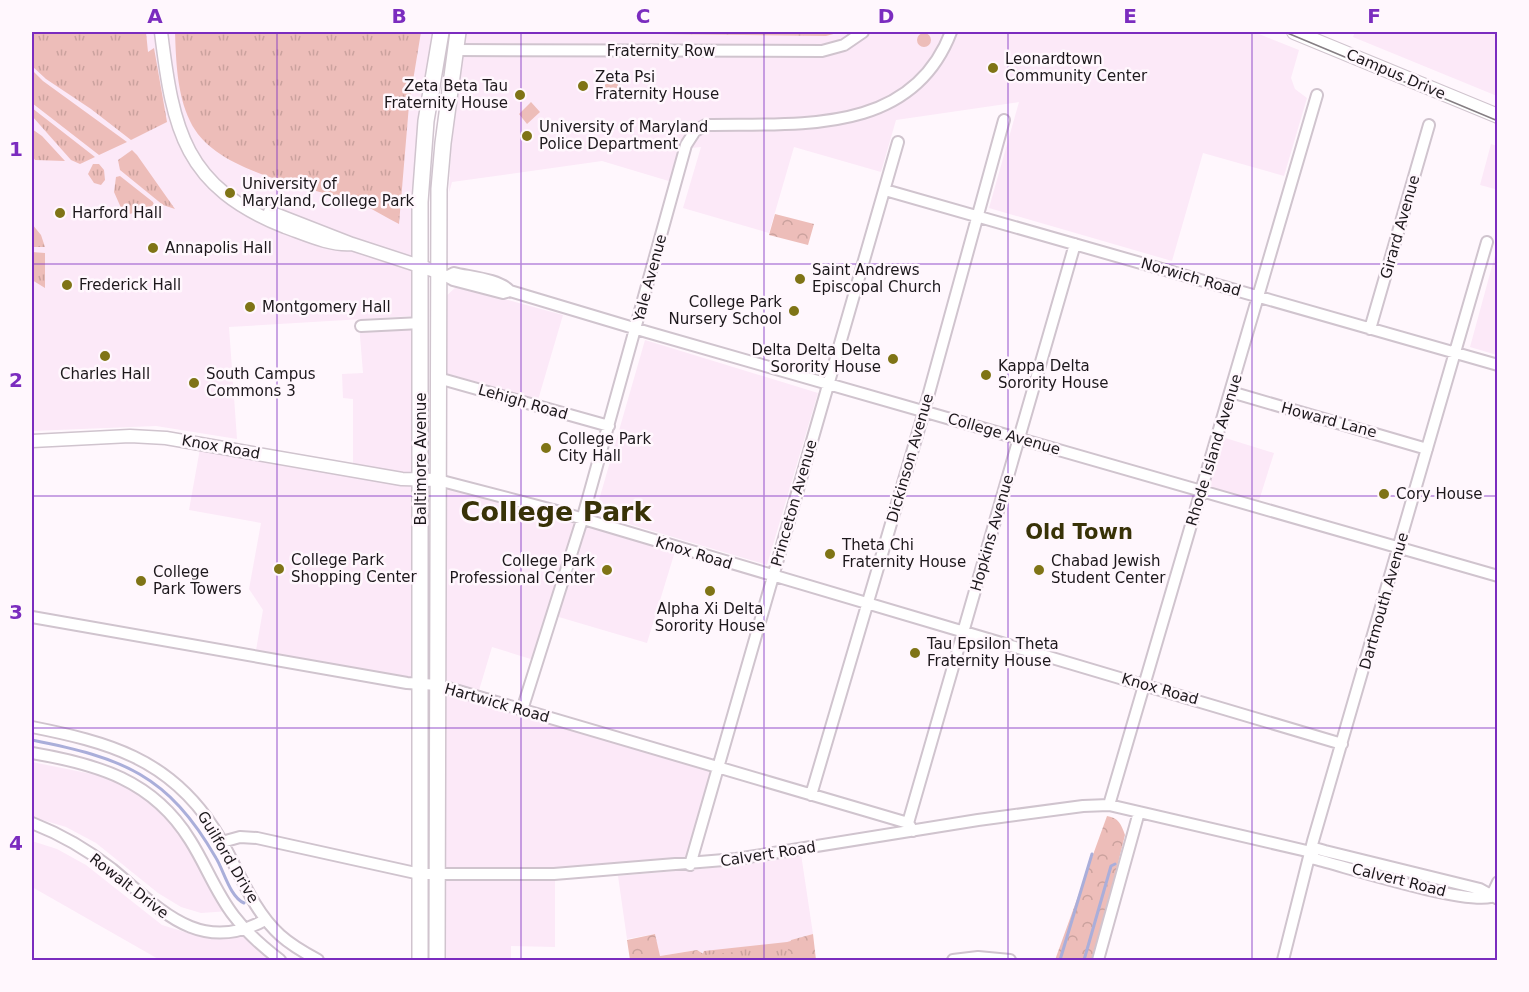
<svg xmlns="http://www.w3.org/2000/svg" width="1529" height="992" font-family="'DejaVu Sans',sans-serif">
<defs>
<pattern id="grass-tufts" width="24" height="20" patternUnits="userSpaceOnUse" patternTransform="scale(1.5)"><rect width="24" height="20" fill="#edbdb9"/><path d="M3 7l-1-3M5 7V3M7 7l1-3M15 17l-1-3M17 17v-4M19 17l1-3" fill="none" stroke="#cba29e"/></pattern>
<pattern id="park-crowns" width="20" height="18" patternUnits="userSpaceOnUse" patternTransform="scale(1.5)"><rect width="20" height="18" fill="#edbdb9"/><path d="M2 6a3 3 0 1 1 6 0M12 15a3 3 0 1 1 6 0" fill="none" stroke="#cba29e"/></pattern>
</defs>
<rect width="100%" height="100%" fill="#fff7fd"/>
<!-- built -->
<path fill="#fce9f8" d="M32 32H440L429 148 426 287 413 316 229 327 237 439 156 426 32 431Z
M464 32H1254L1299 50 1291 78 1295 89 1307 98 1284 176 1203 153 1172 261 989 208 1019 102 896 120 881 172 794 147 769 233 683 208 701 147 681 149 672 182 602 161 452 182 449 193 452 122Z
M1355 32H1497V96L1353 37Z
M1491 144 1497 146 1495 189 1480 185Z
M1497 248 1498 355H1497L1470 347Z
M457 286 563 315 538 400 442 372 443 299Z
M421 323 420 685 255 656 263 610 249 589 261 523 189 510 201 443 353 470V399L343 398 342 374 363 373 359 324Z
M645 340 818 393 767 565 595 514Z
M1219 436 1274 453 1257 507 1202 490Z
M438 480 676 548 647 643 552 615 537 661 492 647 477 697 718 767 690 865 555 874V947L511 946V960H437Z
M32 762 97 775 126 787 147 800 180 833 230 911 201 913 181 907 158 893 96 843 66 827 32 817Z
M32 841 57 849 86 865 162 925 188 933 244 930 278 960H160L32 887Z
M801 854 813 934 791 940 785 959 705 955 697 950 659 956 655 934 627 939 618 876 721 867Z"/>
<!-- grass -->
<path fill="url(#grass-tufts)" d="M32 32H146L148 52 154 48 167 122 131 140 91 109 46 79 32 66Z
M175 32H421L409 105 399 224C387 218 375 210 363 205 313 186 215 175 190 121 177 94 176 61 175 32Z
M490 32H841L826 36Z
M32 70 43 81 127 142 99 155 32 103Z
M32 108 95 157 80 164 71 160 32 116Z
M32 129 42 136 65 161 35 160 32 156Z
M132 150 137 155 175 209 163 205 120 170 118 160Z
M93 164H99L104 170 105 180 101 185 94 183 88 174Z
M120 176 153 202 154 205 130 214 122 210 114 192 116 177Z
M32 224 41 235 45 247H32Z
M32 252 45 253V288L32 280Z
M809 936 813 960H700L704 951 787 942Z"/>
<!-- park -->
<path fill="url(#park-crowns)" d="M775 214 814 224 808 245 769 235Z
M1107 816C1119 818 1121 824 1125 835L1094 960H1055Z
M655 934 660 956 697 950 705 955 734 952 737 960H630L627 940Z
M813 934 816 960H777L785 959 791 940Z"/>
<!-- pitch -->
<path fill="#edbdb9" d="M917 40a7 7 0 1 1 14 0a7 7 0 1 1-14 0Z
M618 80V100H605V80Z
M531 102 540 112 527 124 519 114Z"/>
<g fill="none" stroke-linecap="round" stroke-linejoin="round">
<!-- stream -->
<path stroke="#aaaeda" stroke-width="3" d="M32 740C122 758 168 774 216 858 224 871 230 897 244 903
M1060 960 1092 854
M1084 960 1111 866 1115 864"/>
<!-- minor casing -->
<g stroke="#d0c4ce" stroke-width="14">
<path id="minor" d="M454 50 822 51 844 45 863 32
M885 190 1498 365
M444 275 453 280 503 293 510 291
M448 276 454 273C470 277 499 279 510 291L647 332 1498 576
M361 326 421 323
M1370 329 1429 125
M438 378 609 426
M1231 392 1427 449
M438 480 553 510 1342 744
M32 617 407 683 438 685 908 823 913 831
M522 710 582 520 686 145 695 131 706 125C796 123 911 137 951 32
M32 727C107 742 168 758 213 827 236 861 249 907 280 935 291 945 305 953 318 960
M32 753C97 764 153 780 190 840 206 865 216 893 234 916 247 933 263 947 280 960
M811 795 921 422 1004 120
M1109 805 1317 95
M32 823C60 834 88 850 112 869 159 908 199 956 265 920
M908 823 1075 244
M222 842 240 837 257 838 420 874H554L736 859 978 820 1083 806 1109 805 1311 852 1318 849 1325 851 1480 889 1498 899
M1311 852 1315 859C1350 868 1462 904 1491 897
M690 865 898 142
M1491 897 1498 882
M953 960 978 957 1010 960
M1098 960 1139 812
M1283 960 1313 841 1487 242"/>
</g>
<!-- tertiary casing -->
<g stroke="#d0c4ce" stroke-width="15">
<path id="tertiary" d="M161 32C173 130 184 187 285 227 305 234 330 246 352 244
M270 212 352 244 438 272
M32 441 130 436 166 438 402 479 438 480"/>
</g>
<!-- secondary casing -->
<g stroke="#d0c4ce" stroke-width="16">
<path id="secondary" d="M1294 32 1498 116"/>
</g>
<!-- primary casing -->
<g stroke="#d0c4ce" stroke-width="18">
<path id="primary" d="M420 960V202L426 121 441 32
M437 960 439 189 443 143 458 32"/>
</g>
<!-- minor -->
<use href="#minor" stroke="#fff" stroke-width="10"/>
<!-- tertiary -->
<use href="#tertiary" stroke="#fff" stroke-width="12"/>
<!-- secondary -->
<use href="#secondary" stroke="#fff" stroke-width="14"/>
<!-- primary -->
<use href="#primary" stroke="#fff" stroke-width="15"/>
<!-- tram -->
<path stroke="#857e83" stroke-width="1.5" d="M1285 32 1498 121"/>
</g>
<!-- grid -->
<path fill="none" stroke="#7b2cbf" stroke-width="1.5" stroke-opacity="0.55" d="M277 32V960M521 32V960M764 32V960M1008 32V960M1252 32V960M32 264H1498M32 496H1498M32 728H1498"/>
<!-- markers -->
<g fill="#7f7416" stroke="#fff7fd" stroke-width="2">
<circle cx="993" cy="68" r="6"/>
<circle cx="583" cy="86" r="6"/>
<circle cx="520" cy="95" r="6"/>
<circle cx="527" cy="136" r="6"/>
<circle cx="230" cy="193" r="6"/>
<circle cx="60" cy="213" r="6"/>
<circle cx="153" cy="248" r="6"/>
<circle cx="800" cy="279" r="6"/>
<circle cx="67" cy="285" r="6"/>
<circle cx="250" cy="307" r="6"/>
<circle cx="794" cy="311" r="6"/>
<circle cx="105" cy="356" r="6"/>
<circle cx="893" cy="359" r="6"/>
<circle cx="986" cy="375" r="6"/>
<circle cx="194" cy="383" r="6"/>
<circle cx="546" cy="448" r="6"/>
<circle cx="1384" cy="494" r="6"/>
<circle cx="830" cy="554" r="6"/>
<circle cx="279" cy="569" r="6"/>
<circle cx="607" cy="570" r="6"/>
<circle cx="1039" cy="570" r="6"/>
<circle cx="141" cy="581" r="6"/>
<circle cx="710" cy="591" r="6"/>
<circle cx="915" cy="653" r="6"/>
</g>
<g text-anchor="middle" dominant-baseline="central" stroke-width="5" stroke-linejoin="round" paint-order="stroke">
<!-- street labels -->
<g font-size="15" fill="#1d181c" stroke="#fff7fd">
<text x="661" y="51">Fraternity Row</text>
<text transform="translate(1396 74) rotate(23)">Campus Drive</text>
<text transform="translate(1400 227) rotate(-74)">Girard Avenue</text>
<text transform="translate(1191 277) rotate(16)">Norwich Road</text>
<text transform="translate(650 278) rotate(-75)">Yale Avenue</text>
<text transform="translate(523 402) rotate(16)">Lehigh Road</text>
<text transform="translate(1329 420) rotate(15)">Howard Lane</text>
<text transform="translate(1004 434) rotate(16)">College Avenue</text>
<text transform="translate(221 447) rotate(10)">Knox Road</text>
<text transform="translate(1214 450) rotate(-73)">Rhode Island Avenue</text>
<text transform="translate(910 458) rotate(-74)">Dickinson Avenue</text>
<text transform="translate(421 459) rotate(-90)">Baltimore Avenue</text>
<text transform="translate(794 503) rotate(-74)">Princeton Avenue</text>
<text transform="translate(992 533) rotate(-74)">Hopkins Avenue</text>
<text transform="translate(694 553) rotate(17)">Knox Road</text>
<text transform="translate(1384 601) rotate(-74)">Dartmouth Avenue</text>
<text transform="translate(1160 689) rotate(16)">Knox Road</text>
<text transform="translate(497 703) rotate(16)">Hartwick Road</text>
<text transform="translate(768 854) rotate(-9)">Calvert Road</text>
<text transform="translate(228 857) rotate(59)">Guilford Drive</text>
<text transform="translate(1399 880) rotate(14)">Calvert Road</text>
<text transform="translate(129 886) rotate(38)">Rowalt Drive</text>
</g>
<!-- poi labels -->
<g font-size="15" fill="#1d181c" stroke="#fff7fd" text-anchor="start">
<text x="1005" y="59">Leonardtown<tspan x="1005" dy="17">Community Center</tspan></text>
<text x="595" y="77">Zeta Psi<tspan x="595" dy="17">Fraternity House</tspan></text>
<text x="508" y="86" text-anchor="end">Zeta Beta Tau<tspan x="508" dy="17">Fraternity House</tspan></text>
<text x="539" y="127">University of Maryland<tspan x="539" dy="17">Police Department</tspan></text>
<text x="242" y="184">University of<tspan x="242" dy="17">Maryland, College Park</tspan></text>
<text x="72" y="213">Harford Hall</text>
<text x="165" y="248">Annapolis Hall</text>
<text x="812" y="270">Saint Andrews<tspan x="812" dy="17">Episcopal Church</tspan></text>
<text x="79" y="285">Frederick Hall</text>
<text x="782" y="302" text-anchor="end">College Park<tspan x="782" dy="17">Nursery School</tspan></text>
<text x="262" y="307">Montgomery Hall</text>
<text x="881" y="350" text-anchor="end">Delta Delta Delta<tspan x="881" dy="17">Sorority House</tspan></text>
<text x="998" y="366">Kappa Delta<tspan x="998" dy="17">Sorority House</tspan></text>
<text x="105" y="374" text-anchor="middle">Charles Hall</text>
<text x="206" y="374">South Campus<tspan x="206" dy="17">Commons 3</tspan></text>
<text x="558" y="439">College Park<tspan x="558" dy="17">City Hall</tspan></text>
<text x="1396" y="494">Cory House</text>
<text x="842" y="545">Theta Chi<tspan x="842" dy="17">Fraternity House</tspan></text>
<text x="291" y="560">College Park<tspan x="291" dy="17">Shopping Center</tspan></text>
<text x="595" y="561" text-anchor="end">College Park<tspan x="595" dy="17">Professional Center</tspan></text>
<text x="1051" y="561">Chabad Jewish<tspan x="1051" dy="17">Student Center</tspan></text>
<text x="153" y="572">College<tspan x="153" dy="17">Park Towers</tspan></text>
<text x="710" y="609" text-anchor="middle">Alpha Xi Delta<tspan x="710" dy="17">Sorority House</tspan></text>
<text x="927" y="644">Tau Epsilon Theta<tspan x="927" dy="17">Fraternity House</tspan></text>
</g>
<!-- district labels -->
<g font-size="21" font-weight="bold" fill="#383207" stroke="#fff7fd">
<text x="1079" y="532">Old Town</text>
</g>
<!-- town labels -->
<g font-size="27" font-weight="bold" fill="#383207" stroke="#fff7fd">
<text x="556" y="511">College Park</text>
</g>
</g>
<!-- border -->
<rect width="1529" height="992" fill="none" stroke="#fff7fd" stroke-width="66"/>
<rect x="33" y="33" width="1463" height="926" fill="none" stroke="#7b2cbf" stroke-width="2"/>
<g font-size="20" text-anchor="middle" font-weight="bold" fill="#7b2cbf">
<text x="155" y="23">A</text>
<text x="399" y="23">B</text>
<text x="643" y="23">C</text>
<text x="886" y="23">D</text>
<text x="1130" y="23">E</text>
<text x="1374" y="23">F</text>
<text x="16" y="156">1</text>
<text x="16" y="387">2</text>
<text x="16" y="619">3</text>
<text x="16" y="850">4</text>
</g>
</svg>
